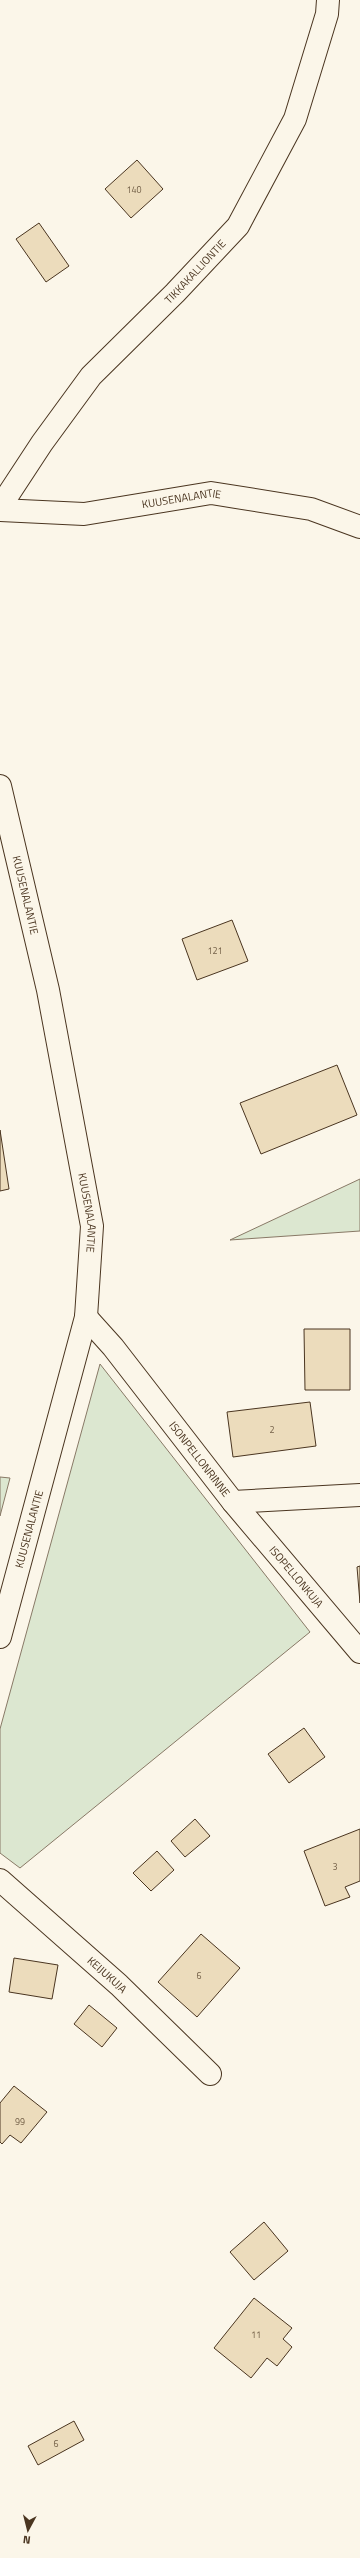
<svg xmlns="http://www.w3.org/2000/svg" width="360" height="2558" font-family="'Titillium Web',sans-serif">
<rect width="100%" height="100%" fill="#fbf6e9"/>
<!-- green -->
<path fill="#dce7d0" stroke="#887966" d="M360 1179V1231L230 1240Z
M100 1364 310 1632 20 1868 0 1853V1729Z
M0 1477 10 1478 0 1516Z"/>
<!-- building -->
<path fill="#ecdcbc" stroke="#4a3520" d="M137 160 163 189 131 218 105 189Z
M39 223 69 266 46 282 16 239Z
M232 920 248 961 197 980 182 939Z
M337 1065 357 1115 261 1154 240 1103Z
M0 1130 9 1189 0 1191Z
M304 1329H350V1390H305Z
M310 1402 316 1446 233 1457 227 1412Z
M360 1566V1603L357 1567Z
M304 1728 325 1757 289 1783 268 1754Z
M195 1819 210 1836 185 1857 171 1841Z
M360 1829V1881L345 1887 350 1897 325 1906 304 1851Z
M157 1851 174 1870 151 1891 133 1873Z
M201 1934 240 1968 197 2017 158 1982Z
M14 1958 58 1965 52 1999 9 1992Z
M89 2005 117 2028 102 2047 74 2024Z
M14 2086 47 2112 21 2143 10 2135 2 2144 0 2142V2103Z
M264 2222 288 2251 254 2280 230 2252Z
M254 2298 292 2328 283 2339 292 2347 277 2366 267 2358 251 2378 214 2348Z
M74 2421 84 2440 38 2465 28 2446Z"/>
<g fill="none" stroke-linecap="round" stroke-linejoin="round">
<!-- minor casing -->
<g stroke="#4a3520" stroke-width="24">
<g id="minor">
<path id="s1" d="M0 507 42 443 91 376 175 293 238 226 295 119 327 14 328 0"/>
<path id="s2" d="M0 510 84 514 211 493 311 509 360 527"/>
<path id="s3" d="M0 786 48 990 92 1226 86 1317 0 1637"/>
<path id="s4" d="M86 1317 113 1347 233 1502 360 1495"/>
<path id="s5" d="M233 1502 360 1652"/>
<path id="s6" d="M0 1880 119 1985 210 2074"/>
</g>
</g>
<!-- minor -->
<use href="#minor" stroke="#fbf6e9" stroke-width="22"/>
</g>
<g text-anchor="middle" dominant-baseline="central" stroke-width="3" stroke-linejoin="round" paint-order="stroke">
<!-- number labels -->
<g font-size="9" fill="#725f47">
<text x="134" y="189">140</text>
<text x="215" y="950">121</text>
<text x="272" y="1429">2</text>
<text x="335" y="1866">3</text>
<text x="199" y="1975">6</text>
<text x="20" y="2121">99</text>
<text x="256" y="2334">11</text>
<text x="56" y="2443">6</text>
</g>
<!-- street labels -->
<g font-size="11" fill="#4a3520" stroke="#fbf6e9">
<text stroke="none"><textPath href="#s1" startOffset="307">TIKKAKALLIONTIE</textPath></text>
<text stroke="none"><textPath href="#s2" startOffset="183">KUUSENALANTIE</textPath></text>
<text stroke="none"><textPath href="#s3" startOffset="112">KUUSENALANTIE</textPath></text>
<text stroke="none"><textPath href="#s3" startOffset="436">KUUSENALANTIE</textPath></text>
<text stroke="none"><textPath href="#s4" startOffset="182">ISONPELLONRINNE</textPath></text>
<text transform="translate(29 1529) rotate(-75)">KUUSENALANTIE</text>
<text stroke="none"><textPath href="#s5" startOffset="98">ISOPELLONKUJA</textPath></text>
<text stroke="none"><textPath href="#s6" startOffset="143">KEIJUKUJA</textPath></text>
</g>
</g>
<!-- north arrow -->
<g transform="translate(28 2530) rotate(187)" stroke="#fbf6e9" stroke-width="3" paint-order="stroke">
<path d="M0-3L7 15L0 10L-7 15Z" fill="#4a3520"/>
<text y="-6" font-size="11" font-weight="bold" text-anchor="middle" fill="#4a3520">N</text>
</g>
</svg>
